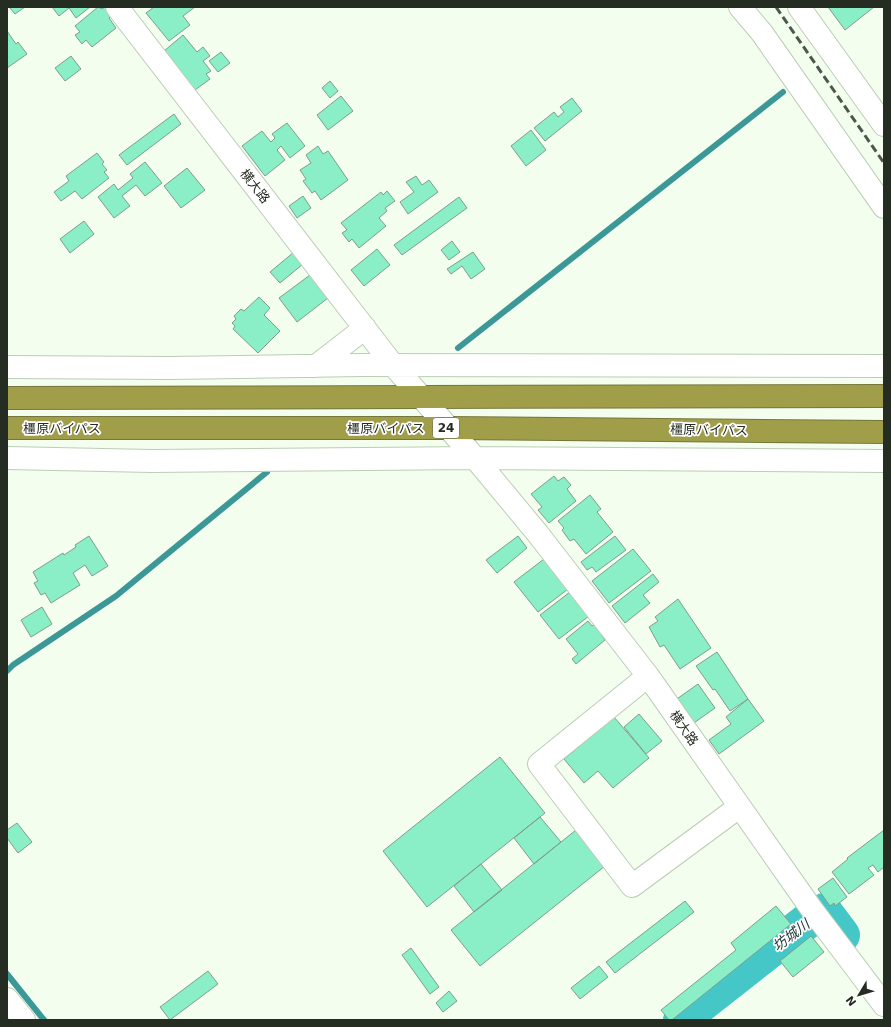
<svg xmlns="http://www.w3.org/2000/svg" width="891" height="1027" font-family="'DejaVu Sans','Noto Sans JP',sans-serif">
<rect width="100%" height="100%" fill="#f3feef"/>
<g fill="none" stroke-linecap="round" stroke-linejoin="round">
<!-- stream -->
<path stroke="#3b9896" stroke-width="6" d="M458 348 783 92
M7 671 13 665 116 596 267 472
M7 974 44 1020"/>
<!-- river -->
<path stroke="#45c7c8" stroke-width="36" d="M681 1020 806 922 824 911 842 935"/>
</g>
<!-- building -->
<path fill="#8aeec6" stroke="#7f9d8f" d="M9 7H25L15 14Z
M52 7H90L76 18 69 8 59 16Z
M98 7 102 9 105 7 112 16 109 18 116 28 92 47 86 40 82 44 75 35 80 32 75 26Z
M154 7H195L183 16 190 25 169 41 146 13Z
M828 7H874L845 30Z
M7 31 16 44 18 42 27 54 7 68Z
M183 35 197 52 203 47 210 56 203 61 211 71 206 74 210 79 195 90 164 51Z
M221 52 230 63 218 72 209 61Z
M71 56 81 69 65 81 55 68Z
M330 81 338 91 330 98 322 88Z
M341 96 353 111 328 130 317 115Z
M572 98 582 111 545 141 534 128 554 112 558 117 564 112 560 107Z
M174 114 181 124 127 165 119 155Z
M287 123 305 146 290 158 281 146 277 150 285 160 265 176 242 146 262 131 271 142 275 138 272 134Z
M531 130 546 150 526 166 511 146Z
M318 146 323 154 328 151 348 180 321 200 315 191 312 193 303 181 306 179 300 170 311 163 306 155Z
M97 153 104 162 102 164 107 170 104 172 109 178 82 199 75 191 61 201 54 192 69 181 66 176Z
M145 162 162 183 145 196 136 185 122 196 130 206 114 218 98 197 114 184 118 190 133 178 130 174Z
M187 168 205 190 181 208 164 186Z
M416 176 422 185 429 180 438 192 408 214 400 202 414 192 406 182Z
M387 191 395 201 385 208 387 211 379 218 386 226 359 248 352 239 349 242 342 233 347 230 341 223 381 192 383 195Z
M303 196 311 208 297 218 289 206Z
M459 197 467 208 402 255 394 245Z
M84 221 94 234 70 253 60 239Z
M452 241 460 252 449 260 441 250Z
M377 249 390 265 364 286 351 270Z
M294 252 303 264 280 283 270 272Z
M473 252 485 269 471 279 462 266 451 274 447 269Z
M310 275 328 298 297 322 279 298Z
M259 297 270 308 264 315 280 331 258 353 233 329 235 326 232 323 236 319 234 316 241 309 244 311Z
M554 476 558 481 564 477 571 485 567 489 576 501 549 523 538 510 542 507 531 494Z
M590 495 601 509 597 512 613 532 586 554 574 539 570 541 562 530 564 528 558 521Z
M89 536 108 566 92 576 85 565 73 573 80 585 51 603 45 593 41 595 34 583 38 581 33 572 63 553 64 555 76 547 75 545Z
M518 536 527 548 497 573 486 560Z
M615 536 626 550 596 572 592 567 587 570 581 562Z
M633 549 651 571 609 603 592 581Z
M544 559 568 589 538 612 514 582Z
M653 574 659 582 643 595 650 603 625 623 612 606Z
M570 592 589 616 559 639 540 615Z
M678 599 711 648 680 669 664 645 660 647 649 627 658 621 655 617Z
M42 607 52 624 31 637 21 620Z
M588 621 592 626 595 624 605 640 576 664 572 659 578 654 566 639Z
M717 652 748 699 730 711 715 689 713 690 696 666Z
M698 684 715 708 691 725 674 701Z
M748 699 764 721 719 754 709 740 731 724 726 717Z
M639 714 662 741 646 754 624 727Z
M614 717 649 758 613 788 598 771 584 783 564 759Z
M500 757 545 813 427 907 383 851Z
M540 817 561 842 534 864 514 838Z
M17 823 32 842 18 853 7 838V830Z
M576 830 605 866 480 966 451 930Z
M884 830V867L878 872 873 865 868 868 874 875 849 894 832 872 848 859 847 858Z
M481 864 502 890 474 912 454 886Z
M833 878 847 897 835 906 834 903 830 906 818 889Z
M685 901 694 912 615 973 606 962Z
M776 906 791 924 672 1020H669L661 1010 736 950 731 943Z
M811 936 824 952 793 977 780 961Z
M411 948 439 987 430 994 402 955Z
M599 966 608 977 580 999 571 988Z
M208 971 218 984 170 1020 160 1007Z
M449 991 457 1001 443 1012 436 1003Z"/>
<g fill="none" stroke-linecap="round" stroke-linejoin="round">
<!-- minor casing -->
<g stroke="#bccdb5" stroke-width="24">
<path id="minor" d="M117 7 393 365 475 458 538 534 648 676 813 911 884 1005
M740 7 762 33 884 207
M799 7 884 125
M316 366 365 328
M7 367 170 368 361 365 884 366
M7 458 152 461 475 458 884 461
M648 676 539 764 632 886 739 807
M7 999 24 1020"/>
</g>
<!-- highway casing -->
<g stroke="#76763c" stroke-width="24">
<path id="highway" d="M7 398 884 396
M7 428H448L884 432"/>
</g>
<!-- minor -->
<use href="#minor" stroke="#fff" stroke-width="22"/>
<!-- highway -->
<use href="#highway" stroke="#a19e4a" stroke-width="22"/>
<!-- rail -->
<path stroke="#4f574c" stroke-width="3" stroke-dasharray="8 4" stroke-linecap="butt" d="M776 7 884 163"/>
</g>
<g text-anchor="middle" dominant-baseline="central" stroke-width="3.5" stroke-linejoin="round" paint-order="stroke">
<!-- shield labels -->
<rect fill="#fff" stroke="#666b64" stroke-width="1" x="433" y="418" width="26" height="20" rx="3"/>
<g font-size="12" font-weight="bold" fill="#252c22">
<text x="446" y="428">24</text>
</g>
<!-- street labels -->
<g font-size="13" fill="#252c22" stroke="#fff">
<text transform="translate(255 186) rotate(52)">横大路</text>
<text x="62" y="428">橿原バイパス</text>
<text x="386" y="428">橿原バイパス</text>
<text transform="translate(709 430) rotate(1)">橿原バイパス</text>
<text transform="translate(684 728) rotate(55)">横大路</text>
</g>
<!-- water labels -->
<g font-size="14" font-style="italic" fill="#1d3333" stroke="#fff">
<text transform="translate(791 935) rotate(-37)">坊城川</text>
</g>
</g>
<!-- border -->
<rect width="891" height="1027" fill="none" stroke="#252c22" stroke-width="16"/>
<!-- north arrow -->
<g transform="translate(859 995) rotate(232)" stroke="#ffffff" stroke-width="3" paint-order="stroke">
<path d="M0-3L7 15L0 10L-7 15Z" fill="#252c22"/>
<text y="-6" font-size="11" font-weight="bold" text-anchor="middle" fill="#252c22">N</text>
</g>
</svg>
